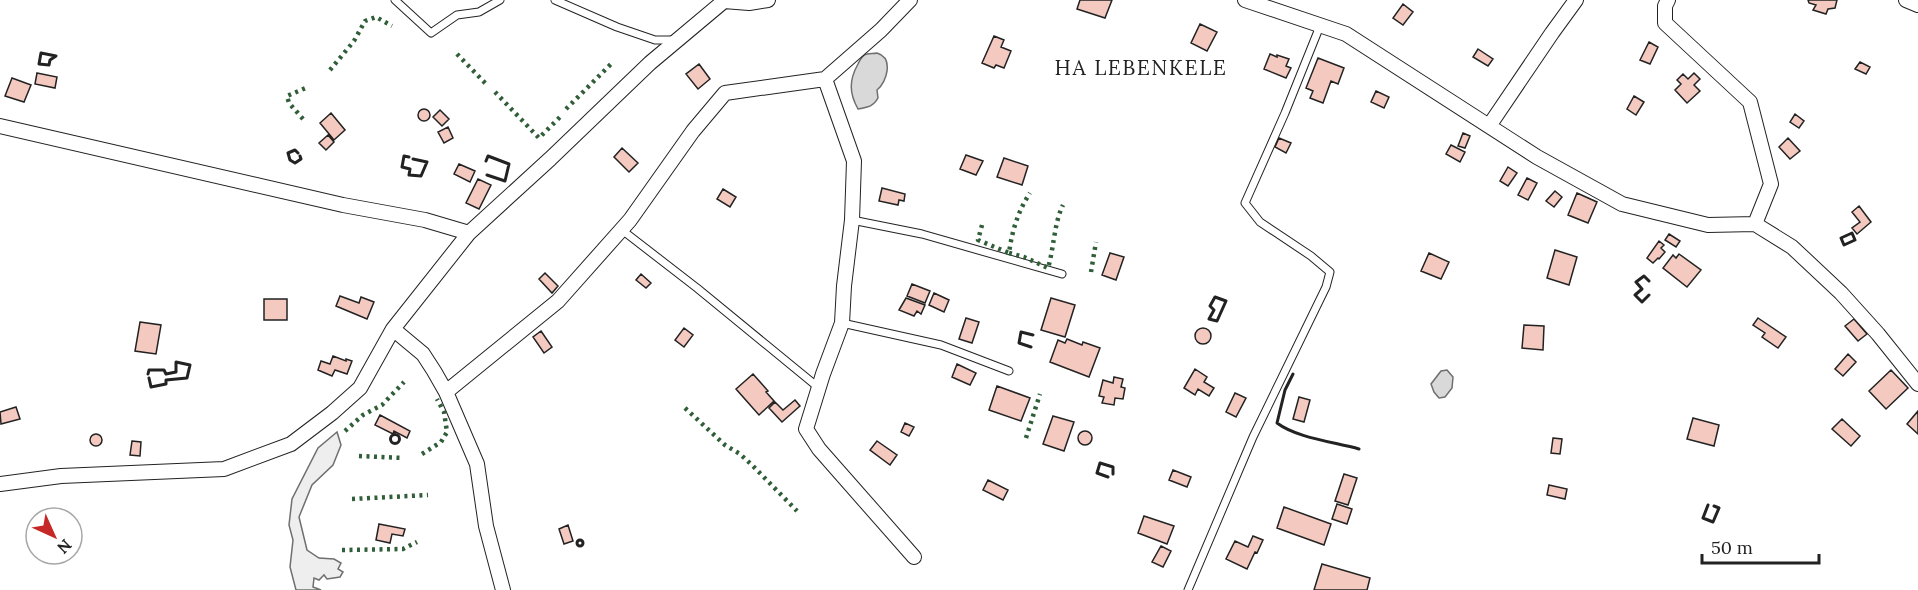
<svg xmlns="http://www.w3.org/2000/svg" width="1918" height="590" font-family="Lora,serif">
<rect width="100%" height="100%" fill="#fff"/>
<!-- green -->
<path fill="#eee" stroke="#6f6f6f" stroke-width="1.5" d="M337 432 341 445 333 465 312 485 299 517 307 550 319 558 334 559 341 563 338 569 343 572 340 577 327 579 324 575 319 580 314 578 313 587 321 590H296L290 567 293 540 289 525 292 499 318 448Z"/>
<!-- water -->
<path fill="#d9d9d9" stroke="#6f6f6f" stroke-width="1.5" d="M877 53C894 58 887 82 877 90L878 98C873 107 868 107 858 109 849 93 849 80 858 64 860 60 862 55 867 54 870 53 874 54 877 53Z
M1447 370 1453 377 1452 388 1445 397 1439 398 1434 392 1431 384 1441 371Z"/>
<!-- building -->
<path fill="#f3c9c0" stroke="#222" stroke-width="1.5" d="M1080 0H1112L1105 18 1077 9Z
M1808 0H1837L1835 8 1828 9 1826 14 1813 10 1816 5 1809 3Z
M1403 4 1413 12 1403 25 1393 18Z
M1200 24 1217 32 1207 51 1191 43Z
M994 36 1004 40 1001 47 1011 51 1004 68 996 65 994 68 982 63Z
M1649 42 1658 47 1650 64 1640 60Z
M1478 49 1493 59 1488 66 1473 57Z
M1270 54 1277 57V55L1289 59 1286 66 1291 68 1286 78 1264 69Z
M1318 58 1344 68 1338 84 1331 81 1323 103 1310 98 1313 91 1306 88Z
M1860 62 1870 67 1866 74 1855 69Z
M699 64 710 79 698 89 686 74Z
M37 73 57 77 55 88 35 84Z
M1694 73 1700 79 1694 85 1700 91 1687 103 1675 90 1681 84 1677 80 1683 74 1688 79Z
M12 78 31 85 24 102 5 96Z
M1376 91 1389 97 1384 108 1371 102Z
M1634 96 1644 102 1636 115 1627 109Z
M418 115a6 6 0 1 1 12 0a6 6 0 1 1-12 0Z
M440 110 449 119 442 126 433 117Z
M331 113 345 130 334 140 320 123Z
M1795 114 1804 121 1799 128 1790 122Z
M448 127 453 138 444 143 438 132Z
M1463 133 1470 136 1465 148 1458 146Z
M328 135 334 142 326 150 319 143Z
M1279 138 1291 143 1286 153 1275 147Z
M1788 138 1800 151 1790 159 1779 147Z
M1451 145 1465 152 1460 162 1446 154Z
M622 148 638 163 629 172 614 157Z
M966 155 983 161 976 175 960 169Z
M1004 158 1028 166 1022 185 997 177Z
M459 164 475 171 470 182 454 174Z
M1508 167 1517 173 1508 186 1500 181Z
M1527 178 1537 183 1528 200 1518 195Z
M478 179 491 185 479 209 466 203Z
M882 188 905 194 904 201 899 200 898 205 879 201Z
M723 189 736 197 730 207 717 199Z
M1555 191 1562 197 1554 207 1546 201Z
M1577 193 1597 202 1588 223 1568 215Z
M1859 206 1871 222 1857 234 1852 228 1860 222 1852 212Z
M1669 234 1680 241 1676 247 1665 240Z
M1659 241 1664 245 1661 248 1665 252 1659 259 1658 258 1653 263 1647 258Z
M1555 250 1577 257 1569 285 1547 278Z
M1110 253 1124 257 1116 280 1102 275Z
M1429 253 1449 262 1441 279 1421 271Z
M1679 254 1701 270 1687 287 1663 268 1673 255 1676 258Z
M545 273 558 286 552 293 539 279Z
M641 274 651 283 646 288 636 280Z
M912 284 930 291 925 303 907 296Z
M934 293 949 300 944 312 929 305Z
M340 296 359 303 361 297 374 302 367 319 336 306Z
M906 298 925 305 921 314 917 311 914 316 899 310Z
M1051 298 1075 305 1065 337 1041 330Z
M264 299H287V320H264Z
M966 318 979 322 972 343 959 339Z
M1758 318 1786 337 1778 348 1762 337 1765 333 1753 325Z
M1854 319 1867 334 1858 341 1845 326Z
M140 322 161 325 156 354 135 351Z
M1524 325 1544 326 1543 350 1522 348Z
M1195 336a8 8 0 1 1 16 0a8 8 0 1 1-16 0Z
M684 328 693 335 684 347 675 340Z
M541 331 552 347 544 353 533 337Z
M1067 339 1082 345 1083 342 1100 348 1089 377 1050 362 1058 340 1065 343Z
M1848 354 1856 362 1843 376 1835 369Z
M333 356 346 361V359L352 361 347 374 335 370 332 376 318 370 321 361 330 364Z
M957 364 976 373 970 385 952 377Z
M1195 369 1207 377 1204 382 1214 388 1209 396 1198 389 1195 395 1184 388Z
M1891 370 1908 388 1886 409 1869 391Z
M753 374 768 391 766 392 774 401 759 415 736 389Z
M1114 377 1123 379 1121 387 1125 388 1123 399 1115 398 1114 405 1102 403 1104 397 1099 396 1103 380 1113 383Z
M997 386 1030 398 1021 421 989 410Z
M1235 393 1246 398 1236 417 1226 412Z
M1299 397 1310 400 1304 422 1293 419Z
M795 400 800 406 782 422 769 408 775 402 783 410Z
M16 407 20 419 1 424 0 412Z
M1918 411V434L1907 424Z
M380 415 410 431 407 438 394 431 393 434 375 425Z
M1053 416 1074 422 1064 451 1043 444Z
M1693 418 1719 425 1714 446 1687 439Z
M1842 419 1860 436 1851 446 1832 429Z
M905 423 914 427 909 436 901 432Z
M1078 438a7 7 0 1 1 14 0a7 7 0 1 1-14 0Z
M90 440a6 6 0 1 1 12 0a6 6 0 1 1-12 0Z
M1553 438 1562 439 1560 454 1551 453Z
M132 441 141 442 140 456 130 455Z
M877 441 897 455 890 465 870 450Z
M1173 470 1191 477 1187 487 1169 480Z
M1344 474 1357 478 1348 505 1335 501Z
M988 480 1008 490 1003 500 983 490Z
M1549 485 1567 489 1565 499 1547 495Z
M1337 504 1352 509 1347 524 1332 519Z
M1284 507 1331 524 1324 545 1277 528Z
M1144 516 1174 526 1167 544 1138 533Z
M379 524 405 529 403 536 392 534 390 543 376 540Z
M568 525 573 541 564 544 559 529Z
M1253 536 1263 540 1257 553 1255 552 1247 569 1226 559 1235 541 1248 547Z
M1161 546 1171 551 1163 567 1152 562Z
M1322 564 1370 578 1367 590H1314Z"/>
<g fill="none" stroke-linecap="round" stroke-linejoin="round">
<!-- lane casing -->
<g stroke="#222" stroke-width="9">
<path id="lane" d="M395 0 431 33 457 15 479 12 500 0
M555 0 617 27 655 40H675
M852 220 922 234 1062 274
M622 230 697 288 819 388
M842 323 941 345 1009 371
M1188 590 1253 437 1326 287 1330 272 1311 256 1260 222 1245 203 1285 113 1320 26"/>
</g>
<!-- street casing -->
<g stroke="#222" stroke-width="16">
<path id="street" d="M1245 0 1346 34 1537 157 1622 204 1708 225 1755 224 1792 247 1841 293 1878 334 1918 384
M1668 0 1665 6V23L1750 102 1771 184 1755 224
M1906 0 1918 5
M825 79 854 161 852 220 844 286 842 323 823 374 806 429 819 449 914 557
M0 126 343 205 425 220 469 233
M1489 126 1552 33 1576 0
M393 329 423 354 434 371 446 392 477 464 486 526 503 590
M446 392 558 301 630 220 693 131 725 93 825 79 881 30 910 0
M0 484 61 476 224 469 291 444 332 413 360 388 393 329 469 233 550 159 650 63 724 1 749 3 768 0"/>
</g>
<!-- lane -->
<use href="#lane" stroke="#fff" stroke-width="7"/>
<!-- street -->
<use href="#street" stroke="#fff" stroke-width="14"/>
<!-- hedge -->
<path stroke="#2f5e38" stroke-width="4.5" stroke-dasharray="3 4.5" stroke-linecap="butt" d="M457 54 488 86
M330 70 354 41 365 21 376 17 392 26
M495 92 539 138 560 117
M566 109 611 64
M303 119 289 103 287 96 308 87
M982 225 978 240 1009 253C1012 231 1018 211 1030 193
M1009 253 1024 257 1048 268C1054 248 1054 223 1063 205
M1091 272 1096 242
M685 408 725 445 740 454 753 466 797 511
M345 431 363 415 382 405 404 382
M1026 438 1040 394
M422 454 441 442 447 432 444 412 437 399
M359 456 403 458
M352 499 428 495
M342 550 403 549 417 542"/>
<!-- wall -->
<path stroke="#222" stroke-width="3" d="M41 53 56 56 50 60 49 65 39 64Z
M298 153 295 150 288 153 290 160 295 163 301 159 300 156
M409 157 404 156 402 167 410 169 409 175 421 176 427 162 413 159
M486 161 488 156 509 164 505 181 487 175
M1852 233 1855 240 1844 245 1841 238Z
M1649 295 1642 302 1635 295 1642 289 1636 282 1644 276 1649 281
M1215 297 1226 301 1217 321 1209 319 1214 310 1210 306Z
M1031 347 1019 343 1021 332 1033 335
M148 374 149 370H164L166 374 176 372V362L190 365 187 378 166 380V384L151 387 149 378
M1293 374 1285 390 1277 423C1297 438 1334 442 1359 449
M390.5 439a4.5 4.5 0 1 1 9 0a4.5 4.5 0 1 1-9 0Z
M1108 477 1097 473 1100 463 1113 467V474
M1708 505 1703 518 1713 522 1719 508 1714 506
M577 543a3 3 0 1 1 6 0a3 3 0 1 1-6 0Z"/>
</g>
<g text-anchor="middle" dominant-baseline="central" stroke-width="4.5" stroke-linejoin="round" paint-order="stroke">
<!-- quarter labels -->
<g font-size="21" letter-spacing="1.5" fill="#222" stroke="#fff">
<text x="1141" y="67">HA LEBENKELE</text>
</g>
</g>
<!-- north arrow -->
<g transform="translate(54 536) rotate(135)"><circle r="28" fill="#ffffff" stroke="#a7a7a7" stroke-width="1.5"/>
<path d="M0-4.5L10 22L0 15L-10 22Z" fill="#c62828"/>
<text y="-9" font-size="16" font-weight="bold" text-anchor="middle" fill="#222222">N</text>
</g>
<!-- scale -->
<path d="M1702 554v9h117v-9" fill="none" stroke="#222222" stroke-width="3"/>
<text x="1711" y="554" font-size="18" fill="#222222" stroke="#ffffff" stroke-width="4.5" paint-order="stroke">50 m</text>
</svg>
